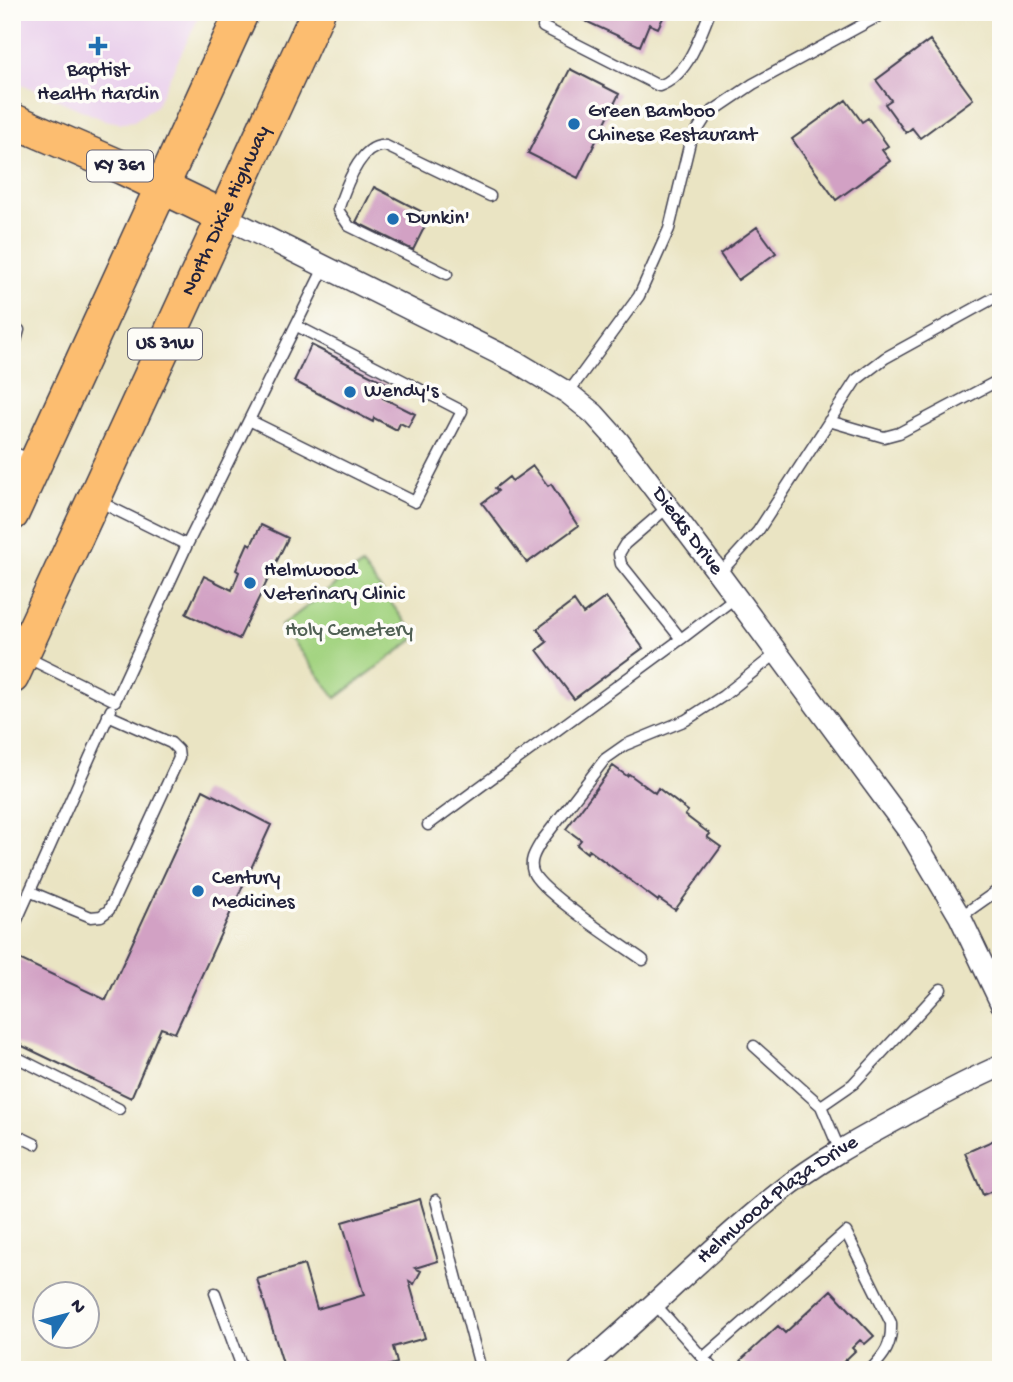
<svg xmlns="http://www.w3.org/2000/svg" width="1013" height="1382" font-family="'Gochi Hand',sans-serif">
<rect width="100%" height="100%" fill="#fdfcf7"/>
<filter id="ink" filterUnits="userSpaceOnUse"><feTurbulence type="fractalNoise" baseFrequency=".0143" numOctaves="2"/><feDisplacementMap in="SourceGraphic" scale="14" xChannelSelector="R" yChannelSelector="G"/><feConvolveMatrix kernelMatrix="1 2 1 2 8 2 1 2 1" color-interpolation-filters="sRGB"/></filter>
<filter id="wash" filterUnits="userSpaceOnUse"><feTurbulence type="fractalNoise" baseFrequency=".00686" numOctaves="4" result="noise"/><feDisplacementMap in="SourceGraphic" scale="28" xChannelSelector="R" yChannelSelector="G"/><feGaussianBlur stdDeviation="1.57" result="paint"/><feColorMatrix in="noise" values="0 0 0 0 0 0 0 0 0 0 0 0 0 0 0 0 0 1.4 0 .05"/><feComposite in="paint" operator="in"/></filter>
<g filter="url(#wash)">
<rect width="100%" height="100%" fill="#eae4c3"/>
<!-- built -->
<path fill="#ead1ec" d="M12 12H201L156 106 134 121 120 123 104 120 12 80Z"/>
<!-- green -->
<path fill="#a4d482" stroke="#637b5e" stroke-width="2" d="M362 565 417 637 336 698 281 626Z"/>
<g id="blocks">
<!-- building -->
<path fill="#d2a1c4" d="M586 12H666L658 28 649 24 640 46 583 20Z
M930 40 973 99 920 138 912 128 906 133 885 104 891 100 876 80Z
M570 69 619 94 578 178 528 153Z
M846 100 862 122 868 118 888 146 882 150 890 161 836 200 792 139Z
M374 187 430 216 413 250 356 222Z
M757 227 776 253 738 280 720 254Z
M311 345 390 385 383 398 415 414 408 427 400 423 397 430 374 418 373 422 294 381Z
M533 466 548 486 551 484 578 526 527 563 482 503 498 491 495 488 509 477 512 481Z
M261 525 288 538 239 639 186 614 204 576 232 590 239 572 236 570 248 543 251 545Z
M606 597 643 648 574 699 537 650 547 642 537 629 574 601 583 614Z
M613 766 627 776 629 774 655 793 658 788 688 811 685 815 710 834 707 837 721 847 675 910 659 899 658 901 589 850 587 853 577 845 581 840 566 829Z
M203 790 271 825 175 1033 161 1028 131 1098 12 1041V963L15 957 106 1000Z
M994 1140 1001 1155V1187L983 1195 965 1153Z
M420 1199 438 1261 415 1268 421 1271 414 1284 409 1281 425 1338 393 1347 397 1363 373 1370H285L257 1279 304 1265 317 1309 364 1295 342 1222Z
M831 1290 874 1336 865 1344 860 1340 852 1348 855 1351 835 1370H750L741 1360 778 1326 785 1333Z"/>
</g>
</g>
<g filter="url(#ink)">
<use href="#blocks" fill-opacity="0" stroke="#403f4f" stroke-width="2"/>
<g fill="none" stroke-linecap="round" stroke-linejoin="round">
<!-- lane casing -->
<g stroke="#403f4f" stroke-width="13">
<path id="lane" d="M543 27 659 86C688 76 699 38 710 12
M447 274 349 226 338 210C344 191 360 142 386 146L490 196
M297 326 462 411 415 502 249 420 325 266
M12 355 19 330
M568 393 639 296 669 229 690 142 707 115 753 84 886 12
M829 421 884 437 899 433 1001 379
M12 452 32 460
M98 501 187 545 249 420
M668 507 625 544 619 554 621 564 681 639 736 597
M719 574 758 531 856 380 885 358 1001 294
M26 657 115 701 187 545
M428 825 681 639
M31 892 91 917 101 916 109 910 179 758 178 750 171 743 108 715
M960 917 1001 888
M12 931 111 710
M643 960C622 945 540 892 533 872 529 861 535 852 541 842L605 759 625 745 686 720 723 696 777 653
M754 1046 821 1106 840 1151
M12 1055 119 1109
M821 1106 853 1084 941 989
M12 1133 35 1144
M436 1200 481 1370
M215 1293 243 1370
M655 1304 703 1358 846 1232 891 1323C892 1345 885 1355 870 1370
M703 1358 714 1370"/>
</g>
<!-- street casing -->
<g stroke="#403f4f" stroke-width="24">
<g id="street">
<path id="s1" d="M225 217 518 363 568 393 594 414 619 442 719 574 911 834 960 917 1001 1003"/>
<path id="s2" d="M579 1370C648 1314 709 1248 779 1193 816 1163 858 1140 901 1117 934 1099 966 1081 1001 1066"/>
</g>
</g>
<!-- primary casing -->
<g stroke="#403f4f" stroke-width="36">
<g id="primary">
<path d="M12 120 123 168 225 217"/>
<path d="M12 514 242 12"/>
<path id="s3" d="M12 677 318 12"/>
</g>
</g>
<!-- lane -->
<use href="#lane" stroke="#fff" stroke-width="10"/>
<!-- street -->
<use href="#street" stroke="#fff" stroke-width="21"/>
<!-- primary -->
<use href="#primary" stroke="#fcbd6f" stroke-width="33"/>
</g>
</g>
<!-- markers -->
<g fill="#1f6fb2" stroke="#fdfcf7" stroke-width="2.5">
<path d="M94.5 35.5h7v7h7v7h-7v7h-7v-7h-7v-7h7z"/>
<circle cx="574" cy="124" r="7"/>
<circle cx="393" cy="219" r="7"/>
<circle cx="350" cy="392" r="7"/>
<circle cx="250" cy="583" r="7"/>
<circle cx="198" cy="891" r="7"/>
</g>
<g text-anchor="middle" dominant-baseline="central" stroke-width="7" stroke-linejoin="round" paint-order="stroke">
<!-- shield labels -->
<g fill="#fdfcf7" stroke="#646373" stroke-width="2">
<rect x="87" y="150.5" width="66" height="31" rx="5"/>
<rect x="128" y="328.5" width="74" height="31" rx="5"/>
</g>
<g font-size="19" font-weight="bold" fill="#22223b">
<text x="120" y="166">KY 361</text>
<text x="165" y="344">US 31W</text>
</g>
<!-- poi labels -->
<g font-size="21" fill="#22223b" stroke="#fdfcf7" text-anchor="start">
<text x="98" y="71" text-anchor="middle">Baptist<tspan x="98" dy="24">Health Hardin</tspan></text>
<text x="588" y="112">Green Bamboo<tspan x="588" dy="24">Chinese Restaurant</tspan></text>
<text x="407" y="219">Dunkin'</text>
<text x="364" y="392">Wendy's</text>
<text x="264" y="571">Helmwood<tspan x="264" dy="24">Veterinary Clinic</tspan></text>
<text x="212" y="879">Century<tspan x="212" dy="24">Medicines</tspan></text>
</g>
<!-- street labels -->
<g font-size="21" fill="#22223b" stroke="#fdfcf7">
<text stroke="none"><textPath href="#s3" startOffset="513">North Dixie Highway</textPath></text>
<text stroke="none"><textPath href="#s1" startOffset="569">Diecks Drive</textPath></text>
<text stroke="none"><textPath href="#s2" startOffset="262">Helmwood Plaza Drive</textPath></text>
</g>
<!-- park labels -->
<g font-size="21" fill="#506054" stroke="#fdfcf7">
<text x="349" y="631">Holy Cemetery</text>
</g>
</g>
<!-- margin -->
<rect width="1013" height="1382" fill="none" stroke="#fdfcf7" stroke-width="42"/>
<!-- north arrow -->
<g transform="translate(66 1315) rotate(54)"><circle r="33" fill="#fdfcf7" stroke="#a5a5ac" stroke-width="2"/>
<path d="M0-5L12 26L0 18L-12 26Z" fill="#1f6fb2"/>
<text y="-10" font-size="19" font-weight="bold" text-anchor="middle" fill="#22223b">N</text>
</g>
</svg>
